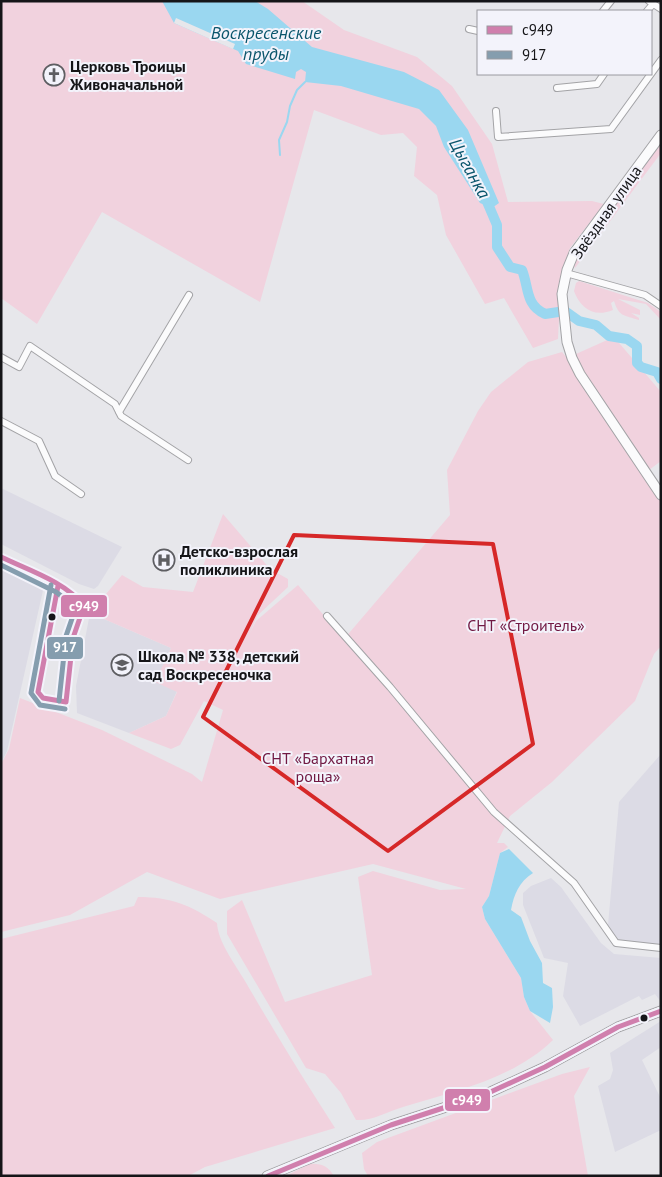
<svg xmlns="http://www.w3.org/2000/svg" width="662" height="1177" font-family="'PT Sans',sans-serif">
<rect width="100%" height="100%" fill="#e7e7eb"/>
<!-- built -->
<path fill="#dcdbe5" d="M1 488 122 547 98 586 94 589 79 584 1 544Z
M1 564 44 586 7 751 1 763Z
M90 613 171 648 156 682 177 691 166 716 129 733 77 713 76 686Z
M661 754V948L618 942 608 925 619 802Z
M551 878 561 887 601 943 614 954 661 958V1002L655 994 642 1000 639 996 580 1026 563 996 568 963 544 958 523 905V893L531 886Z
M661 1021V1047L642 1060 661 1099V1130L615 1152 598 1086 610 1079 613 1070 610 1053Z"/>
<!-- green -->
<path fill="#f1d2de" d="M1 1H302L344 30 417 57 452 86 492 144 508 202 592 201 604 204 570 248 561 276 558 339 533 348 504 298 485 304 446 235 437 195 414 176 417 147 403 133 381 135 314 110 260 302 102 212 37 324 1 298Z
M661 140V153L575 268 574 266 582 247Z
M579 281 648 303 661 312V320L646 304 618 299 640 310V315L631 313 639 318V320C624 315 619 317 614 301L611 303 613 310C594 318 580 308 574 291L576 283Z
M614 337 661 392V461L645 473 661 499V646L654 654 635 701 552 782 510 816 497 843H504L508 847 500 853 489 896 482 907 485 919 521 978 524 997 530 1011 553 1040C513 1079 455 1091 403 1107 386 1112 373 1121 356 1120L341 1093 325 1074 306 1068 227 934V911L242 900 285 1002 372 975 358 877 373 871 440 890 466 889 373 864 220 899 147 872 70 915 1 932V764L9 749 20 698 102 730 192 774 202 782 223 710 204 701 180 745 171 749 129 733 166 716 177 692 155 682 171 648 90 613 122 575 143 587 193 592 223 514 270 569 288 579V587L257 616 250 633 256 621 298 585 344 639 450 515 447 470 478 411 491 392 528 362 562 352 567 358Z
M138 897C171 897 190 905 217 923 218 942 235 964 245 981 274 1031 304 1080 335 1128L205 1167 188 1176H1V939L134 906Z
M590 1067 574 1096 588 1176H368L364 1169 362 1153 377 1142 562 1074Z
M309 1164C321 1163 328 1166 334 1176H286Z"/>
<!-- water -->
<path fill="#9ad7f0" d="M162 1H255L268 9 312 47 404 72 439 90 468 130 499 203 492 208 480 203 444 147 436 126 419 109 341 86 305 82 306 72 301 69 296 72 295 79 246 64 238 51 174 23Z
M509 849 533 873C519 882 514 894 511 910L521 917 530 941 542 963 543 983 552 988 553 1007 550 1023 530 1011 524 997 521 978 485 919 482 907 489 896 500 853Z"/>
<!-- pier -->
<path fill="#e7e7eb" d="M176 18 235 44 233 49 174 23Z"/>
<g fill="none" stroke-linecap="round" stroke-linejoin="round">
<!-- stream -->
<path stroke="#9ad7f0" stroke-width="2" d="M280 155 279 140 287 122 290 106 297 90 305 82"/>
<!-- river -->
<path stroke="#9ad7f0" stroke-width="10" d="M485 197 497 225V247L510 267 522 270C529 287 525 305 545 314L565 311 579 321 596 325 609 336 627 339 637 346V363L641 367 657 372 661 379"/>
<!-- street casing -->
<g stroke="#a3a3a6" stroke-width="8">
<path id="street" d="M649 1 661 9
M603 11 611 1
M647 11 653 4
M469 29 478 31
M557 88 597 84 604 74
M496 111 498 137 611 129 661 60
M566 273 645 295 661 306
M1 357 19 367 30 346 115 404 121 416 188 460
M119 412 189 295
M1 421 39 441 55 476 81 494
M327 616 390 687 494 812 574 883 616 943 661 948"/>
</g>
<!-- secondary casing -->
<g stroke="#a3a3a6" stroke-width="11">
<path id="secondary" d="M661 135 574 253 567 270 562 294 567 342 572 358 580 374 661 495
M267 1176 391 1125 486 1094 545 1067 618 1027 661 1011"/>
</g>
<!-- street -->
<use href="#street" stroke="#fbfbfc" stroke-width="6"/>
<!-- secondary -->
<use href="#secondary" stroke="#fbfbfc" stroke-width="9"/>
<!-- bus-1 casing -->
<g stroke="#f3f3fb" stroke-width="9">
<path id="bus-1" d="M1 557C28 570 66 582 84 606L73 638 66 702
M58 586 38 692 43 698 66 702
M268 1176 391 1125 486 1094 545 1067 618 1027 661 1011"/>
</g>
<!-- bus-2 casing -->
<g stroke="#f3f3fb" stroke-width="9">
<path id="bus-2" d="M1 565 56 592 76 607 66 636 59 701
M51 585 31 693 40 705 65 709"/>
</g>
<!-- bus-1 -->
<use href="#bus-1" stroke="#d07fad" stroke-width="5"/>
<!-- bus-2 -->
<use href="#bus-2" stroke="#859dae" stroke-width="5"/>
</g>
<!-- marked area -->
<path fill="none" stroke="#d62828" stroke-width="4" stroke-linejoin="round" d="M294 535 493 544 533 744 388 851 203 717Z"/>
<!-- icons -->
<defs>
<g id="church-ring" transform="scale(1.125)"><circle r="9.5" fill="#f3f3fb" stroke="#5e5e62" stroke-width="1.5"/><path d="M-1.2-6h2.4v3.5h3.3v2.4h-3.3V6h-2.4V-.1h-3.3v-2.4h3.3Z" fill="#5e5e62"/></g>
<g id="hospital-ring" transform="scale(1.125)"><circle r="9.5" fill="#f3f3fb" stroke="#5e5e62" stroke-width="1.5"/><path d="M-5-5h3v3.5h4V-5h3V5h-3V1.5h-4V5h-3Z" fill="#5e5e62"/></g>
<g id="school-ring" transform="scale(1.125)"><circle r="9.5" fill="#f3f3fb" stroke="#5e5e62" stroke-width="1.5"/><path d="M0-5L7-2L0 1L-7-2ZM-4 1L0 2.5L4 1V4Q0 6-4 4Z" fill="#5e5e62"/></g>
</defs>
<g fill-rule="evenodd">
<use href="#church-ring" x="54" y="75"/>
<use href="#hospital-ring" x="164" y="560"/>
<use href="#school-ring" x="122" y="665"/>
</g>
<!-- markers -->
<g fill="#151518" stroke="#f3f3fb" stroke-width="2">
<circle cx="52" cy="617" r="4.5"/>
<circle cx="644" cy="1018" r="4.5"/>
</g>
<g text-anchor="middle" dominant-baseline="central" stroke-width="4" stroke-linejoin="round" paint-order="stroke">
<!-- poi labels -->
<g font-size="16" font-weight="bold" fill="#151518" stroke="#f3f3fb" text-anchor="start">
<text x="70" y="66">Церковь Троицы<tspan x="70" dy="18">Живоначальной</tspan></text>
<text x="180" y="551">Детско-взрослая<tspan x="180" dy="18">поликлиника</tspan></text>
<text x="138" y="656">Школа № 338, детский<tspan x="138" dy="18">сад Воскресеночка</tspan></text>
</g>
<!-- street labels -->
<g font-size="16" fill="#151518" stroke="#f3f3fb">
<text transform="translate(606 212) rotate(-55)">Звёздная улица</text>
</g>
<!-- park labels -->
<g font-size="16" fill="#711943" stroke="#f3f3fb">
<text x="526" y="625">СНТ «Строитель»</text>
<text x="318" y="758">СНТ «Бархатная<tspan x="318" dy="18">роща»</tspan></text>
</g>
<!-- water labels -->
<g font-size="18" font-style="italic" fill="#0a556c" stroke="#f3f3fb">
<text x="266" y="32">Воскресенские<tspan x="266" dy="21">пруды</tspan></text>
<text transform="translate(470 168) rotate(61)">Цыганка</text>
</g>
</g>
<g stroke="#f3f3fb" stroke-width="2">
<rect x="60" y="594" width="48" height="24" rx="5" fill="#d07fad"/>
<rect x="46" y="636" width="38" height="24" rx="5" fill="#859dae"/>
<rect x="444" y="1088" width="47" height="24" rx="5" fill="#d07fad"/>
</g>
<g font-size="14" text-anchor="middle" font-weight="bold" fill="#fff">
<text x="84" y="611">с949</text>
<text x="65" y="652">917</text>
<text x="467" y="1105">с949</text>
</g>
<!-- border -->
<rect width="662" height="1177" fill="none" stroke="#151518" stroke-width="5"/>
<!-- legend -->
<rect x="477" y="10" width="175" height="65" fill="#f3f3fb" stroke="#9a9aa0"/>
<rect x="487" y="26" width="25" height="8" fill="#d07fad" stroke="#9a9aa0"/>
<text x="522" y="35" font-size="15" fill="#151518">с949</text>
<rect x="487" y="51" width="25" height="8" fill="#859dae" stroke="#9a9aa0"/>
<text x="522" y="60" font-size="15" fill="#151518">917</text>
</svg>
